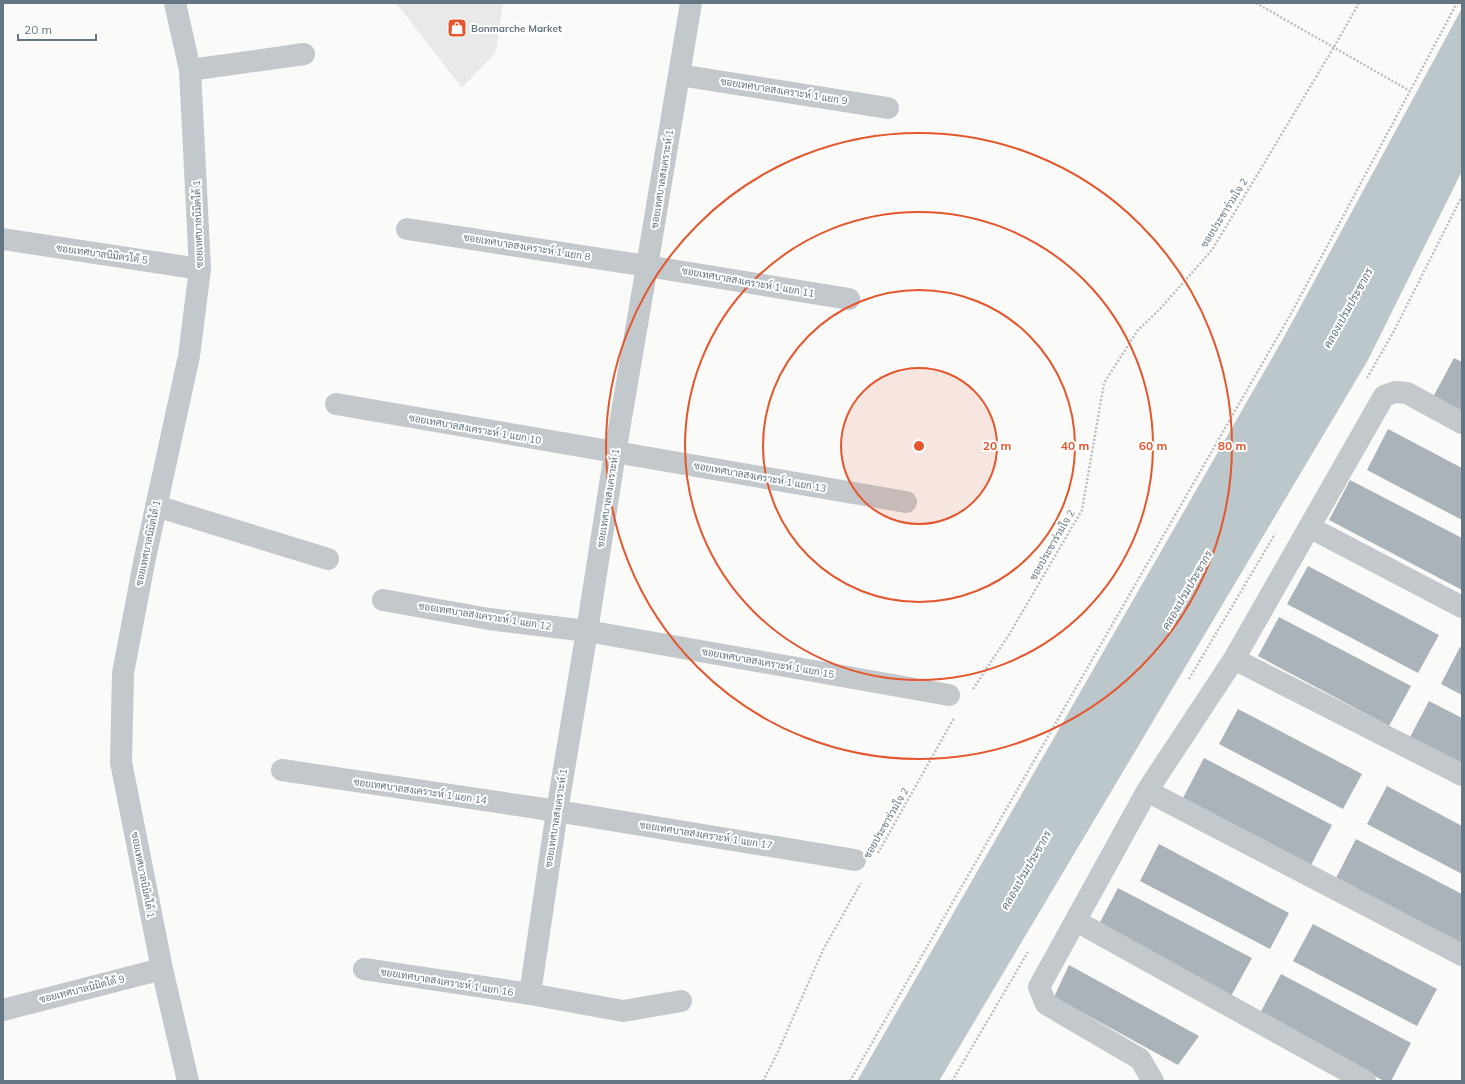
<svg xmlns="http://www.w3.org/2000/svg" width="1465" height="1084" font-family="Mulish,Sarabun,sans-serif">
<rect width="100%" height="100%" fill="#fafaf8"/>
<!-- built -->
<path fill="#e8e9e9" d="M396 3H503L496 52 462 88Z"/>
<!-- water -->
<path fill="#bbc7cb" d="M1462 8V171L1368 360 939 1081H857L1284 337Z"/>
<!-- building -->
<path fill="#aab3b9" d="M1454 358 1462 362V413L1433 397Z
M1388 429 1462 468V520L1367 470Z
M1350 480 1462 538V590L1329 520Z
M1308 566 1439 635 1418 673 1287 604Z
M1279 617 1411 686 1389 726 1258 656Z
M1460 647 1462 648V695L1441 684Z
M1429 701 1462 718V767L1409 739Z
M1238 709 1362 774 1343 809 1219 744Z
M1204 758 1332 825 1311 865 1183 798Z
M1387 786 1462 826V874L1367 824Z
M1356 839 1462 894V941L1461 943 1336 878Z
M1159 844 1289 913 1270 949 1140 881Z
M1118 888 1252 958 1230 998 1097 928Z
M1313 924 1437 989 1417 1026 1293 961Z
M1069 965 1199 1036 1178 1065 1054 997Z
M1281 974 1411 1043 1391 1081H1384L1259 1015Z"/>
<g fill="none" stroke-linecap="round" stroke-linejoin="round">
<!-- path -->
<path stroke="#bbbfc2" stroke-width="2.5" stroke-dasharray="2 2" stroke-linecap="butt" d="M1256 3 1410 91
M1367 378 1394 331 1462 196
M1189 679 1275 534
M973 689 1010 633 1082 510 1104 383 1138 330 1160 309 1212 250 1334 47 1359 3
M878 853 954 718
M763 1081 776 1056 823 950 861 883
M850 1081 1293 310 1457 3
M952 1081 1028 952"/>
<!-- street -->
<path stroke="#c3c8cc" stroke-width="22" d="M175 3 190 70 200 269 189 356 145 558 123 673 121 762 162 969 188 1081
M190 70 304 54
M679 75 888 108
M407 229 647 266 849 299
M3 239 200 269
M336 404 906 502
M156 506 328 559
M1309 527 1462 607
M383 600 489 619 587 631 949 695
M1234 659 1462 775
M282 770 557 811 855 860
M1147 791 1462 955
M1076 921 1365 1081
M364 969 530 994 623 1011 681 1001
M530 994 557 811 587 631 615 453 647 266 691 3
M3 1010 162 969
M1153 1081 1140 1059 1046 1004 1039 987 1147 791 1234 659 1384 396 1395 392 1407 393 1462 423"/>
</g>
<!-- distance rings -->
<circle cx="919" cy="446" r="78" fill="#e4572e" fill-opacity=".12"/>
<g fill="none" stroke="#e4572e" stroke-width="2">
<circle cx="919" cy="446" r="78"/>
<circle cx="919" cy="446" r="156"/>
<circle cx="919" cy="446" r="234"/>
<circle cx="919" cy="446" r="313"/>
</g>
<!-- icons -->
<defs>
<g id="shop-square" transform="scale(1)"><rect x="-9" y="-9" width="18" height="18" rx="4" fill="#e4572e" stroke="#fff"/><path d="M-5-2.5h2.3a2.7 3.5 0 0 1 5.4 0H5L5.5 6h-11ZM-1.5-2.5h3a1.5 2.3 0 0 0-3 0Z" fill="#fff"/></g>
</defs>
<g fill-rule="evenodd">
<use href="#shop-square" x="457" y="28"/>
</g>
<g text-anchor="middle" dominant-baseline="central" stroke-width="4" stroke-linejoin="round" paint-order="stroke">
<!-- poi labels -->
<g font-size="10" font-weight="bold" fill="#657683" stroke="#fff" text-anchor="start">
<text x="471" y="28">Bonmarche Market</text>
</g>
<!-- street labels -->
<g font-size="10" fill="#657683" stroke="#fff">
<text transform="translate(784 91) rotate(9)">ซอยเทศบาลสงเคราะห์ 1 แยก 9</text>
<text transform="translate(662 179) rotate(-81)">ซอยเทศบาลสงเคราะห์ 1</text>
<text transform="translate(1224 213) rotate(-58)">ซอยประชาร่วมใจ 2</text>
<text transform="translate(198 224) rotate(-92)">ซอยเทศบาลนิมิตใต้ 1</text>
<text transform="translate(527 247) rotate(9)">ซอยเทศบาลสงเคราะห์ 1 แยก 8</text>
<text transform="translate(102 254) rotate(8)">ซอยเทศบาลนิมิตรใต้ 5</text>
<text transform="translate(748 282) rotate(10)">ซอยเทศบาลสงเคราะห์ 1 แยก 11</text>
<text transform="translate(475 429) rotate(10)">ซอยเทศบาลสงเคราะห์ 1 แยก 10</text>
<text transform="translate(760 477) rotate(10)">ซอยเทศบาลสงเคราะห์ 1 แยก 13</text>
<text transform="translate(608 498) rotate(-81)">ซอยเทศบาลสงเคราะห์ 1</text>
<text transform="translate(148 543) rotate(-78)">ซอยเทศบาลนิมิตใต้ 1</text>
<text transform="translate(1052 545) rotate(-60)">ซอยประชาร่วมใจ 2</text>
<text transform="translate(485 616) rotate(9)">ซอยเทศบาลสงเคราะห์ 1 แยก 12</text>
<text transform="translate(768 663) rotate(10)">ซอยเทศบาลสงเคราะห์ 1 แยก 15</text>
<text transform="translate(420 791) rotate(8)">ซอยเทศบาลสงเคราะห์ 1 แยก 14</text>
<text transform="translate(556 818) rotate(-81)">ซอยเทศบาลสงเคราะห์ 1</text>
<text transform="translate(886 823) rotate(-60)">ซอยประชาร่วมใจ 2</text>
<text transform="translate(706 835) rotate(9)">ซอยเทศบาลสงเคราะห์ 1 แยก 17</text>
<text transform="translate(143 875) rotate(79)">ซอยเทศบาลนิมิตใต้ 1</text>
<text transform="translate(447 982) rotate(9)">ซอยเทศบาลสงเคราะห์ 1 แยก 16</text>
<text transform="translate(82 989) rotate(-14)">ซอยเทศบาลนิมิตใต้ 9</text>
</g>
<!-- water labels -->
<g font-size="11" font-style="italic" fill="#60757c" stroke="#fff">
<text transform="translate(1348 308) rotate(-61)">คลองเปรมประชากร</text>
<text transform="translate(1187 590) rotate(-60)">คลองเปรมประชากร</text>
<text transform="translate(1026 870) rotate(-60)">คลองเปรมประชากร</text>
</g>
</g>
<circle cx="919" cy="446" r="6" fill="#e4572e" stroke="#fff" stroke-width="2"/>
<g font-size="12" text-anchor="middle" font-weight="bold" fill="#e4572e" stroke="#fff" stroke-width="4" stroke-linejoin="round" paint-order="stroke">
<text x="997" y="450">20 m</text>
<text x="1075" y="450">40 m</text>
<text x="1153" y="450">60 m</text>
<text x="1232" y="450">80 m</text>
</g>
<!-- border -->
<rect width="1465" height="1084" fill="none" stroke="#657683" stroke-width="8"/>
<!-- scale -->
<path d="M18 34v6h78v-6" fill="none" stroke="#657683" stroke-width="2"/>
<text x="24" y="34" font-size="12" fill="#657683" stroke="#ffffff" stroke-width="3" paint-order="stroke">20 m</text>
</svg>
